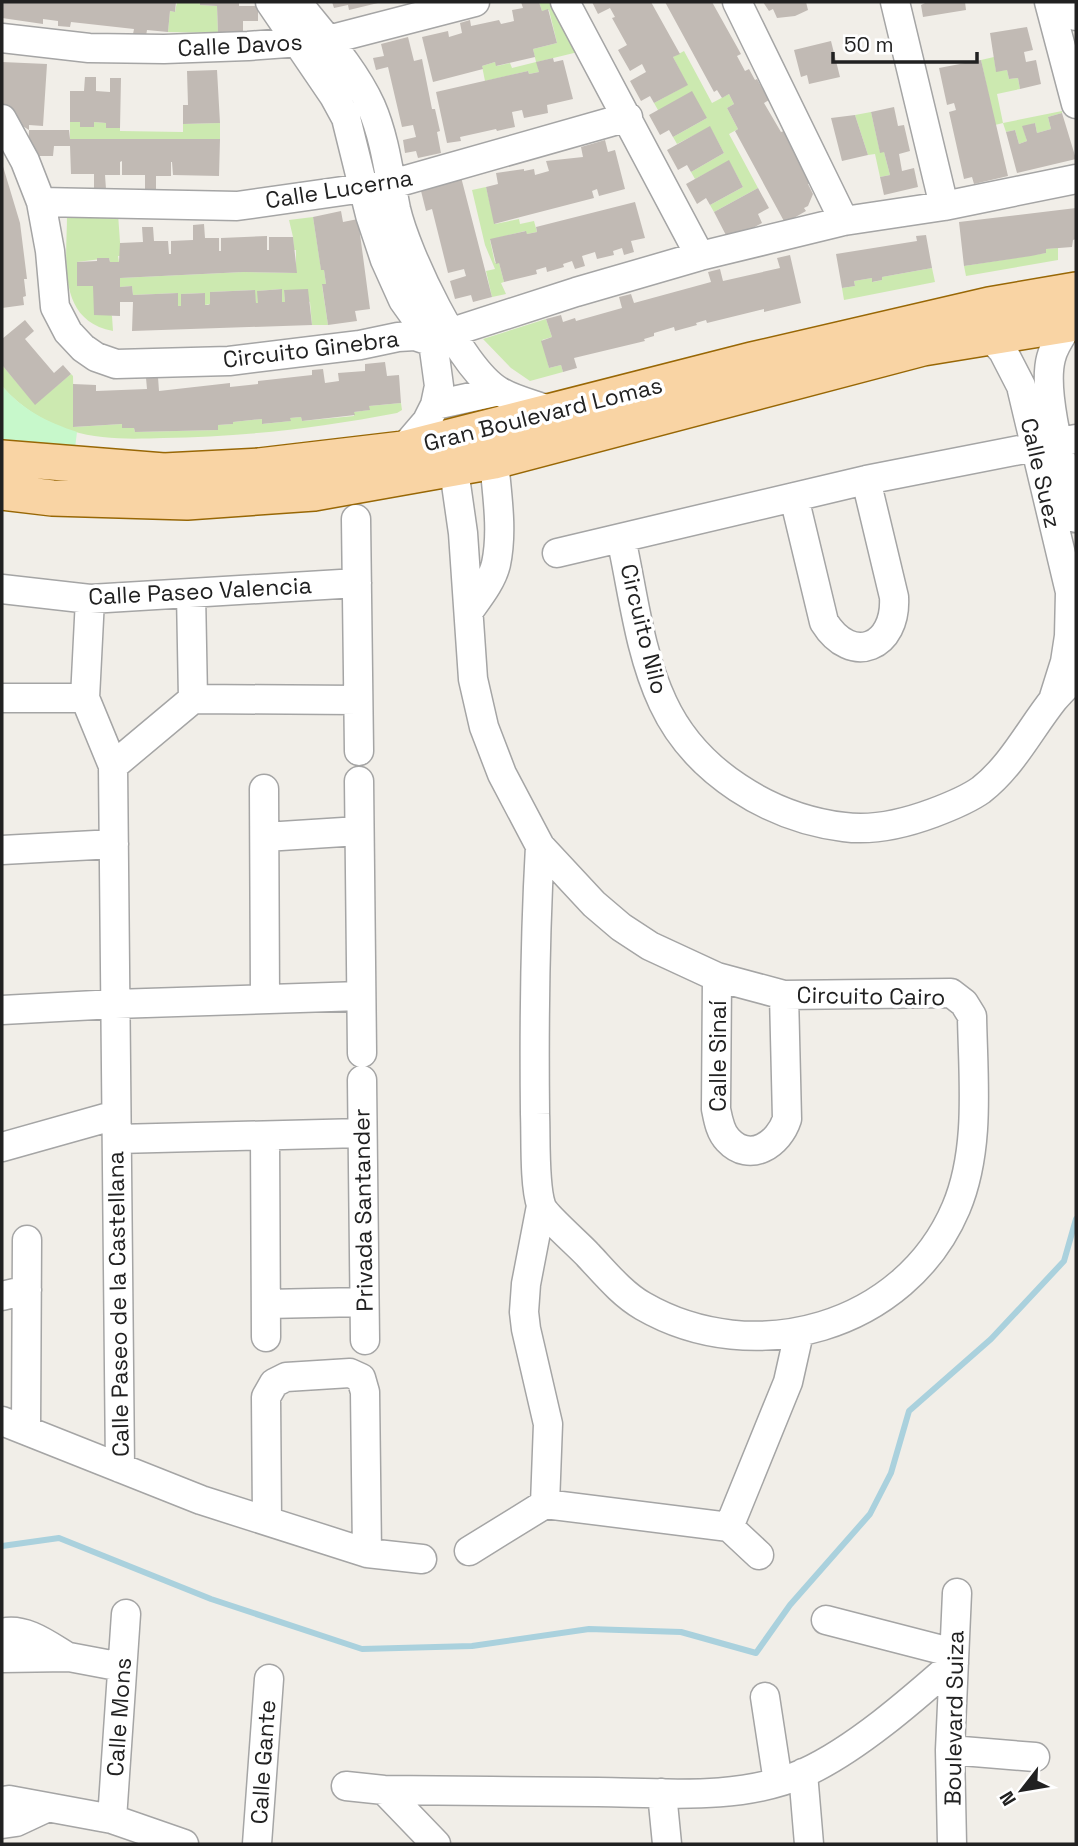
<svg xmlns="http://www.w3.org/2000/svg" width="1078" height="1846" font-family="'Space Grotesk',sans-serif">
<rect width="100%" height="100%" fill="#f1eee8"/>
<!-- grass -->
<path fill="#cce9b0" d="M177 2H200V5L217 6 218 33 168 32 170 11 175 12Z
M539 2H553L578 52 537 62 539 72 529 74 528 71 485 81 482 66 495 62 497 66 510 63 512 68 536 62 533 49 557 43 549 10 542 11Z
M684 51 712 103 729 94 734 104 727 108 738 129 729 134 758 188 714 212 710 205 743 187 729 161 695 179 691 172 724 153 710 127 677 144 673 137 707 118 658 110 654 103 687 85 673 57Z
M994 57 996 71 1007 70 1009 79 1018 78 1020 89 997 94 1003 123 1062 111V113L1048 117 1051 129 1037 133 1035 123 1023 127 1027 141 1019 144 1015 130 1006 132 1003 123 995 125 981 60Z
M871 112 880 152H884L890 175 880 177 875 154 868 155 855 115Z
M70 122H80L81 127H94V122L106 123V128H120V131L183 132V124L220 123V139H70Z
M486 187 495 224 519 219 520 224 534 221 537 232 527 234 525 231 490 240 495 263H499L504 282 501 283 506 294 492 297 486 271 495 269 485 245 472 190Z
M118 214 121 256H118L119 262H110L109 258 77 262V286H93L112 316 113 331C56 320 67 260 67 215Z
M313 217 321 269 324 270 326 284 322 285 328 325H312L310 302 284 290 285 302H282L281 289 258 291V303H256L254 290 210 292V304L205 305 204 293 181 294V306H178V293L133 295 132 286 120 287V278L244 272 296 273V250H294L293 237 289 220Z
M1058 248V260L966 276 964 266 1046 253V249Z
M932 268 935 282 844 300 842 288 855 286 854 281 872 278 873 282 882 280V277Z
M546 319 552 337 542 340 549 368 561 365 563 372 530 381 511 368 483 339Z
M2 365 35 404 71 374 73 376 74 427 122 424V428H134L135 432 218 430V425L233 424V422L262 419 263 424 290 421V418L301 417 302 421 354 416V412L369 410V406L401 403 402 410 397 413C319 428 242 437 163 438 134 439 100 440 72 431 44 422 21 408 2 386Z"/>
<!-- park -->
<path fill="#c7f8cb" d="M2 386C23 410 47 422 77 432L75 448 2 439Z"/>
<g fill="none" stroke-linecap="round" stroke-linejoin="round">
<!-- stream -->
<path stroke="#aad1dd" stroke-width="6" d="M2 1546 59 1538 211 1599 362 1649 472 1646 589 1629 681 1632 756 1653 790 1605 870 1514 891 1473 909 1411 991 1339 1064 1261 1076 1219"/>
</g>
<!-- building -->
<path fill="#c1bab4" d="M2 2H176L175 12 170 11 168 32 147 30 146 36 133 34 134 29 71 22 70 27 58 26V21L43 19V24L2 18Z
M200 2H239V6H258V21H243V32L218 33 217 6 200 5Z
M332 2H377L378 3 349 10 348 5 334 8Z
M521 2H539L542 11 548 9 557 43 533 49 535 57 496 66 495 62 482 66 483 69 433 82 422 37 448 31 449 37 462 33 460 23 470 20 471 26 499 20 501 24 514 21 512 10 523 8Z
M592 2H651L680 54 673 57 688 85 654 103 650 96 641 101 630 81 646 72 642 64 630 71 618 50 627 45 612 18 615 17 610 8 598 14Z
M665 2H712L741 54 737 56 745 71 749 69 755 80 757 79 769 100 764 103 781 132 784 131 812 182 808 184 813 194 808 206 804 208 806 211 785 223 735 131 738 129 727 108 734 104 729 94 722 98 717 90 714 92Z
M763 2H806L808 10 795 16 777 18 773 9 769 11Z
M927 2H965L966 10 923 17 921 5Z
M1027 27 1033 50 1024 52 1026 62 1036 60 1041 84 1020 89 1018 78 1009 79 1007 70 996 72 990 33Z
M408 37 414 61 422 59 432 109H435L440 131 437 132 441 153 418 158 416 151 405 153 403 140 416 137 413 125 402 127 388 67 376 70 373 58 384 56 381 44Z
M831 41 840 77 809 84 807 75 801 77 794 50Z
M553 58 554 62 563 60 573 99 547 105 548 113 524 118 522 110 512 112 515 127 497 131 496 129 460 137 461 141 447 143 436 92 528 71 529 74 539 72 536 62Z
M981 60 1008 176 974 184 972 177 964 179 949 112 956 110 954 103 947 105 939 68Z
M2 62 47 64 43 126 29 125V130L5 115 7 105H2Z
M217 70 220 123 183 124V105H188L187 71Z
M85 77H96V91L110 92V78H121L120 128H106V123L94 122V127H80V122H70V91H84Z
M692 91 707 118 673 137 669 130 660 135 649 115Z
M894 107 898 126 904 125 910 151 899 154 902 171 914 168 918 187 884 195 880 177 890 175 884 152 880 153 871 112Z
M1062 113 1076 159 1017 173 1006 132 1015 130 1019 144 1027 141 1022 126 1035 123 1037 133 1051 129 1048 117Z
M855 115 868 155 842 161 831 118Z
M710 126 724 153 691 172 687 165 678 170 667 150Z
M29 130H69L70 139H220L219 176 173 175 172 162H171V176H156V190H145V175H122V161L120 162V175H105L106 189H94V174H71L70 146H54L53 156H28Z
M605 140 608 152 615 150 625 189 599 196 597 189 592 191 594 198 494 224 486 187 498 184 496 173 524 169V171L534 169 535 175 549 171 546 161 583 157 581 147Z
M729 160 743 187 710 205 706 198 697 204 686 184Z
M2 163 20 223 27 279H24L26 296 23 297 24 305 2 308Z
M461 177 492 297 473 302 471 295 455 299 450 281 466 276 464 269 448 273 432 209 426 211 420 187Z
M758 188 769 208 758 214 762 223 729 241 714 212Z
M635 202 645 238 631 241 634 252 624 255 622 248 613 251 614 255 597 259 595 252 582 256 585 266 575 269 572 261 563 264 564 267 547 272 546 267 536 270 537 274 504 282 499 263 496 264 490 239 526 231 527 234 537 232 536 227Z
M1076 208V239L1073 240 1072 247 1046 249V253L1031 256 964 266 959 222Z
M341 211 343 222 358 219 370 309 355 311 357 321 328 325 322 284H326L324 270H321L313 217Z
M204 224 205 238H219V251H221V238L267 236V250H269V237H293L297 273 244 272 120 278V287L132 286 133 295 178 293V306H181V294L205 293V305H208L210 304V292L255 290 256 303H258L257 291 282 289V302H285L284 290 308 289 312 325 132 331 133 302H120V316L94 315 93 286H77V262L97 261V258H109L110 262H119L120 243 143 242 142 227H153L154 241H168L169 254H171V241L193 240V225Z
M926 235 932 268 882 277V280L872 282V278L854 281 855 286 842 288 836 254 917 241 916 236Z
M790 255 801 303 764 312V309L707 323 706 320 696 323 697 325 675 331 674 327 654 333V336L644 339 645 341 574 358 577 368 563 372 561 365 549 368 541 341 552 337 546 319 561 315 563 322 575 318 576 321 622 308 619 297 631 294 634 303 711 282 708 272 720 269 723 281 780 268 777 258Z
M25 320 34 331 25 339 54 373 63 365 71 374 35 405 2 365V339Z
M385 362 387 376 399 375 401 403 369 406 370 410 354 412 355 415 302 421 301 417 290 418 291 421 262 424V419L233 422V424L218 425V430L135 432 134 428H122V424L73 427V384L96 385V391L147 389 146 378 158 377 159 391 230 383V387L258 384V381L312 375V370L323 369 325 383 339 381 338 373 365 371V364Z"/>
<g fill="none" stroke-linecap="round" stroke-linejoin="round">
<!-- minor casing -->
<g stroke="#a5a5a5" stroke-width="31">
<path id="minor" d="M270 2 334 96 346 118 370 215 385 260 403 300 433 342 439 386 435 405 427 421 403 449
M297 2C323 35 353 67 371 106 385 138 389 174 396 209 406 253 460 368 499 391 515 401 537 405 554 412
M565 2 700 256
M737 2 844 221
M895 2 944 206
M1049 2 1076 104
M1073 2 1076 16
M2 38 89 48 164 49 248 46 328 40 475 2
M2 119 25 161 41 202 50 251 55 307 68 332 83 348 96 357 116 364 229 361 360 345 398 337 415 336 433 342 452 332 576 292 700 256 844 221 944 206 1076 179
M41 202 237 206 392 184 628 117
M1069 324C1062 335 1054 345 1051 358 1041 395 1067 479 1076 518
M990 337 1003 351 1021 386 1070 592 1069 636 1065 662 1054 697
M435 405 499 391
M454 470 463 533 473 679 484 727 502 774 540 846 594 904 621 927 650 946 717 977 784 995 951 993 964 1003 972 1016C973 1078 981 1149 956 1208 905 1328 754 1370 643 1306 622 1294 605 1273 588 1255 579 1245 544 1215 541 1205 534 1184 536 1137 535 1114 534 1024 535 935 540 846
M794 497 824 622C852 667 897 647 894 597L866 480
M356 519 359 751
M621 538C633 592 639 652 663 703 695 772 770 818 844 827 873 831 906 823 933 813 949 807 967 800 981 790 1012 766 1030 729 1054 699 1061 691 1069 683 1076 676
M557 553 866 480 1076 439
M2 589 90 599 357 583
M191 593 193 699
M90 599 85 698 113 766 120 1468
M469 611C479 597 492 581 496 564 503 531 497 495 494 461
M2 698H85
M113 766 193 699 358 700
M359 781 362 1053
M264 789 265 999
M265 837 359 831
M2 850 114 844
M717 977 716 1109C718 1119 720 1132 728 1140 750 1164 779 1144 787 1119L784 995
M2 1010 115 1004 361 996
M362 1080 365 1340
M265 1136 266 1337
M117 1139 362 1133
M2 1147 116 1115
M541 1206 526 1284 524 1312 526 1329 548 1424 545 1504
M2 1296 27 1290
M266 1304 364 1302
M2 1421 201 1500 367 1553 422 1559
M26 1430 27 1240
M267 1520 266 1397 274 1383 286 1377 350 1373 361 1378 365 1392 367 1553
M729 1527 788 1382 799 1333
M469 1551 545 1504 729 1527 759 1555
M826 1620 954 1653
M2 1633C24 1627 48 1645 66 1656
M2 1658 69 1657 122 1667
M765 1697 778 1782
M950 1750 1035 1757
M803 1773 809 1844
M346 1786 384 1790C455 1791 527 1791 598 1792 666 1793 740 1801 804 1773 855 1750 912 1700 954 1663
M384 1790 436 1844
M662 1793 667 1844
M2 1801 9 1800 112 1819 184 1844
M112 1819 126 1614
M2 1824 16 1822 46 1808
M257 1844 269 1679
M952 1844 950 1750 957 1593"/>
</g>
<!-- major casing -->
<g stroke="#986705" stroke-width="38">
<path id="major" d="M2 458 164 471 259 466 403 449 752 360 989 305 1076 290
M2 492 52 498 187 502 314 493 494 461 923 348 1076 323"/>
</g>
<!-- minor -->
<use href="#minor" stroke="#fff" stroke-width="28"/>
<!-- major -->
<use href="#major" stroke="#f9d4a4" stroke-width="35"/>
</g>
<g text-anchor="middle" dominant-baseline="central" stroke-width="7" stroke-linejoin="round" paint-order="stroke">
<!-- street labels -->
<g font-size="23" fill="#212121" stroke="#fff">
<text transform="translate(240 45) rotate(-3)">Calle Davos</text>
<text transform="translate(339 189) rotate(-9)">Calle Lucerna</text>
<text transform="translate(311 349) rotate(-7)">Circuito Ginebra</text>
<text transform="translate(543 414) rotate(-14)">Gran Boulevard Lomas</text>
<text transform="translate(1041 473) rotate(77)">Calle Suez</text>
<text transform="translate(200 591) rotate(-3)">Calle Paseo Valencia</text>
<text transform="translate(644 629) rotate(76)">Circuito Nilo</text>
<text transform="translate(871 996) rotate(1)">Circuito Cairo</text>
<text transform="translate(718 1056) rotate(-90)">Calle Sinaí</text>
<text transform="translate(363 1210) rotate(-91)">Privada Santander</text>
<text transform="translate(118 1304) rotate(-91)">Calle Paseo de la Castellana</text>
<text transform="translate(119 1717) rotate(-86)">Calle Mons</text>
<text transform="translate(954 1718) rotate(-89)">Boulevard Suiza</text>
<text transform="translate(263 1762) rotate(-86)">Calle Gante</text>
</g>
</g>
<!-- border -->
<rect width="1078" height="1846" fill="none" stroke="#212121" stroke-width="7"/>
<!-- north arrow -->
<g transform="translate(1022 1790) rotate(239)" stroke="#ffffff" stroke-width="5" paint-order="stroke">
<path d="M0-5L12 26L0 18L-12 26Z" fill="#212121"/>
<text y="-10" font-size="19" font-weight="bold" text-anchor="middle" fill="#212121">N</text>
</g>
<!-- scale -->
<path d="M833 52v10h144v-10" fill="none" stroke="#212121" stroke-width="3.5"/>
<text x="844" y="52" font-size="21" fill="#212121" stroke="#ffffff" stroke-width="5" paint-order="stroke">50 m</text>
</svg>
